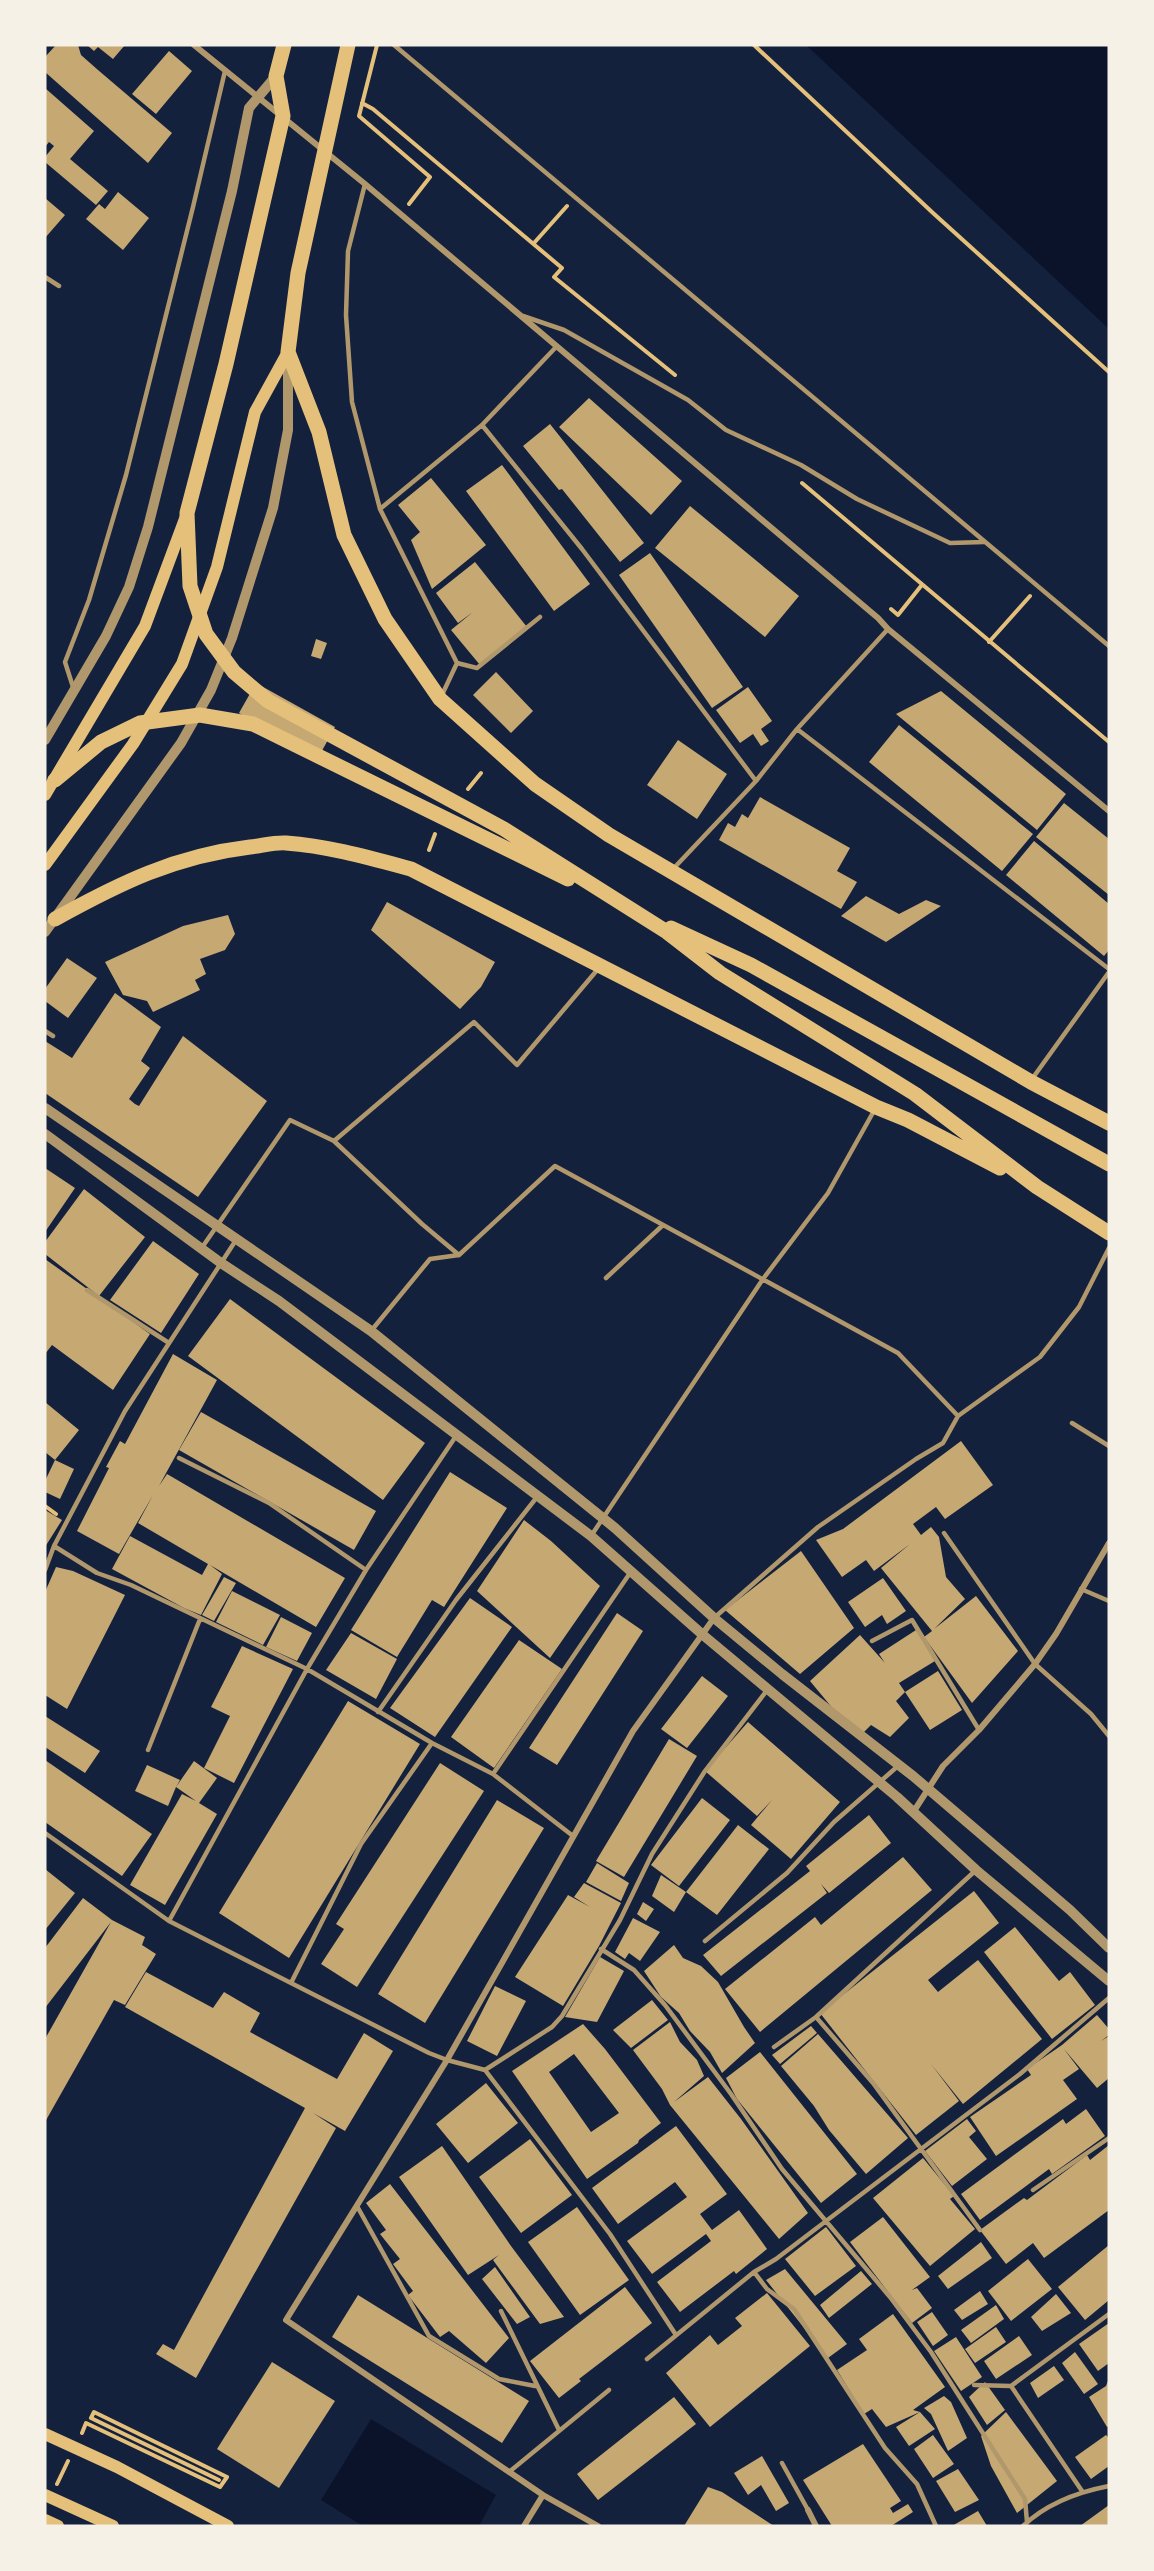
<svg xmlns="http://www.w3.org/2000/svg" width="1154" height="2571" font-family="Rubik,sans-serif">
<rect width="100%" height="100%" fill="#14213d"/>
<!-- water -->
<path fill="#0b132b" d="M806 45H1109V329Z
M371 2419 496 2495 479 2526H363L321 2500Z"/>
<!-- building -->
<path fill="#c6a872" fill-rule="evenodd" d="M56 45H78L81 55 98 70 172 133 148 163 45 72V57Z
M87 45H125L113 59 98 47 94 51Z
M169 51 192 71 156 114 132 94Z
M45 88 94 131 70 159 108 191 96 205 45 162V157L54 146 49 142 45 147Z
M118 192 149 218 123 250 86 219 99 204 105 209Z
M45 198 65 215 45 238Z
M589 398 682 481 651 515 559 427Z
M550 424 644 543 620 562 562 489 559 490 523 446Z
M502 465 590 584 554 611 466 491Z
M431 478 486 545 432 589 411 540 420 532 398 505Z
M690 506 799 596 765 637 655 548Z
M650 553 743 687 712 708 619 575Z
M475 562 527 627 480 665 451 630 473 612 458 623 436 593Z
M316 639 327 643 321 659 311 656Z
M496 672 533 711 511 733 473 695Z
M256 683 335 727 318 758 239 713Z
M748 687 772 721 761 729 769 741 761 746 753 734 740 743 716 710Z
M941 691 1066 794 1037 830 896 714Z
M899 725 1033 834 1002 871 869 762Z
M678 740 727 774 697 819 647 785Z
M760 797 850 848 837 871 857 882 841 909 719 840 728 823 735 827 742 814 748 818Z
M1064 803 1109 839V895L1036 837Z
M1034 841 1109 904V950L1104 956 1006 875Z
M866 896 899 914 926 900 941 906 886 942 841 916Z
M387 902 495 962 481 987 460 1009 371 930Z
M228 915 235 934 225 950 200 959 206 974 195 980 200 990 153 1012 147 1001 123 995 105 962 183 926Z
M67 958 97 978 68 1018 45 1001V989Z
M115 993 161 1027 141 1061 150 1068 129 1099 135 1104 139 1106 183 1036 267 1101 198 1197 45 1093V1041L72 1058Z
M45 1168 75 1188 45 1232Z
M84 1189 145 1237 99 1296 45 1254V1242Z
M153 1241 199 1274 161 1333 110 1300Z
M45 1259 150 1334 113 1390 52 1345 45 1354Z
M230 1299 425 1443 383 1500 188 1356Z
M173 1354 217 1380 159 1486 167 1474 345 1578 316 1627 210 1565 222 1574 201 1615 184 1608 112 1569 130 1536 202 1575 208 1564 138 1523 153 1495 119 1554 77 1531 109 1468 106 1467 120 1441 125 1444Z
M45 1402 79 1430 55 1460 74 1469 60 1499 45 1492V1481L55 1460 45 1452Z
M201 1412 376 1511 354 1550 179 1450Z
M961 1441 993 1485 945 1519 936 1507 913 1524 921 1535 931 1527 939 1537 946 1577 965 1599 934 1629 976 1596 1018 1651 972 1703 924 1637 932 1631 881 1568 910 1544 874 1571 866 1560 842 1577 816 1540 843 1529Z
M450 1472 507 1508 444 1607 432 1600 397 1657 351 1630Z
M45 1510 62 1520 45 1547Z
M524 1520 551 1541 600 1586 550 1658 477 1591Z
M801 1551 854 1628 800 1674 725 1610Z
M56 1567 73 1571 125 1595 67 1709 45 1695V1592Z
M224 1577 236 1583 214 1621 202 1615Z
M883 1578 906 1611 887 1624 882 1615 865 1627 848 1602Z
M232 1591 280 1615 263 1645 216 1622Z
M470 1598 512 1627 435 1737 390 1708Z
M617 1613 643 1631 557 1765 529 1748Z
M281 1617 312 1633 297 1661 266 1647Z
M916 1630 935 1661 899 1683 905 1692 938 1671 962 1710 930 1730 905 1692 896 1701 909 1718 890 1737 871 1725 863 1733 834 1710 810 1681 860 1635 885 1663 879 1654Z
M351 1633 397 1659 376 1699 326 1670Z
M519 1640 562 1669 494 1768 451 1737Z
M242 1646 293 1669 234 1783 204 1768 230 1716 211 1707Z
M702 1676 728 1696 687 1748 661 1729Z
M348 1701 420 1744 289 1958 219 1913Z
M45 1716 100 1751 85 1773 45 1747Z
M748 1722 840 1802 791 1859 751 1825 772 1800 757 1816 705 1771Z
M669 1739 697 1756 624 1877 596 1861Z
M45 1760 152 1834 122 1876 45 1822Z
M194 1761 217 1778 199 1803 217 1814 165 1905 130 1885 182 1794 196 1801 176 1787 168 1806 135 1791 147 1765 180 1780 176 1787Z
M440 1763 484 1791 357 1987 321 1964 344 1929 336 1924Z
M702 1798 730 1820 679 1886 651 1865Z
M497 1800 544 1828 425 2023 378 1994Z
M869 1815 891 1843 829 1893 821 1884 827 1893 721 1976 703 1955 810 1871 806 1866Z
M738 1825 769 1849 717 1915 686 1892Z
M903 1857 932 1890 760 2032 725 1989 815 1917 821 1925Z
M597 1863 629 1883 621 1901 586 1882Z
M45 1869 75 1893 45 1930Z
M661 1875 686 1892 674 1912 652 1896Z
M584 1883 621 1903 599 1946 563 2006 515 1977 568 1895 590 1907 574 1897Z
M974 1891 999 1923 928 1980 938 1992 978 1960 1042 2039 963 2104 931 2064 959 2101 916 2135 820 2013Z
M83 1898 112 1920 145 1937 142 1945 156 1954 125 2005 114 2000 45 2122V2039L111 1922 45 2008V1948Z
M643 1902 654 1909 646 1921 637 1914Z
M633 1918 660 1932 640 1961 629 1953 625 1959 615 1952Z
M1015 1927 1059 1981 1070 1972 1095 2005 1052 2039 984 1952Z
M674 1945 683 1958 701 1966 718 1982 744 2027 755 2043 722 2073 710 2052 690 2031 679 2013 661 1997 644 1971Z
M600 1957 624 1971 597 2022 565 2017Z
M146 1972 213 2008 224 1992 260 2013 250 2032 337 2079 364 2033 393 2051 345 2131 313 2113 336 2128 196 2378 156 2354 163 2344 174 2350 305 2108 125 2007Z
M495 1986 526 2001 497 2056 467 2041Z
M652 2000 668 2020 631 2048 613 2030Z
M1097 2015 1109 2029V2035L1101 2041 1109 2036V2078L1097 2088 1064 2049 1079 2069 1063 2080 1077 2099 996 2156 970 2117 1031 2075 1027 2069 1062 2045Z
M670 2022 680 2042 697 2060 704 2076 674 2102 708 2077 741 2119 808 2213 779 2239 670 2105 662 2089 633 2050Z
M583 2024 605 2049 661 2123 639 2140 638 2143 587 2179 512 2071ZM574 2054 619 2113 591 2132 549 2072Z
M811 2026 817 2033 780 2064 772 2055Z
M818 2034 908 2138 866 2174 829 2130 814 2106 781 2066Z
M760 2052 857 2174 821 2203 737 2099 726 2078Z
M486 2083 518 2123 468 2163 436 2124Z
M1086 2109 1105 2136 1052 2174 1049 2169 980 2220 961 2194 1063 2119 1066 2124Z
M967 2119 976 2131 969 2137 987 2159 952 2186 925 2151Z
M676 2126 727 2194 700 2214 712 2230 739 2210 767 2249 736 2274 734 2271 680 2312 657 2282 711 2241 706 2234 652 2274 627 2241 687 2197 675 2182 618 2224 592 2188Z
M530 2139 572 2195 521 2233 479 2177Z
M1109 2145V2210L1044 2258 1033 2243 1006 2264 980 2230 1024 2198 1027 2200 1087 2155 1090 2160Z
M442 2146 511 2246 564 2317 540 2324 493 2260 499 2255 468 2275 399 2177Z
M923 2158 954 2196 950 2199 975 2229 930 2266 873 2198Z
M390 2184 509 2338 486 2363 449 2331 440 2337 408 2295 413 2291 393 2264 400 2259 380 2234 386 2230 366 2203Z
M577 2207 629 2280 580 2315 528 2242Z
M883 2217 930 2277 912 2290 917 2288 932 2308 912 2323 850 2242Z
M826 2227 856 2266 815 2296 785 2259Z
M981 2242 992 2258 948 2289 938 2276Z
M1109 2245V2300L1085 2320 1058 2287Z
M1028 2259 1052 2289 1011 2321 988 2291Z
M495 2267 530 2317 517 2324 482 2279Z
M785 2269 847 2344 828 2358 766 2280Z
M861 2271 872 2284 829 2318 820 2305Z
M625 2287 652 2323 579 2379 581 2381 559 2398 530 2361Z
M980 2291 988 2304 962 2320 954 2310Z
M767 2293 810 2346 710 2427 666 2373 710 2335 718 2345 742 2326 735 2318Z
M1056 2294 1071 2313 1042 2331 1031 2317Z
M358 2295 529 2401 502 2443 332 2337Z
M996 2305 1004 2319 971 2343 961 2330Z
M932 2312 948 2335 933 2346 917 2322Z
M893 2314 945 2387 913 2410 920 2412 886 2427 872 2409 864 2414 837 2370 867 2350 859 2339Z
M1109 2323V2363L1098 2371 1079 2344Z
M996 2327 1006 2342 975 2363 965 2349Z
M1019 2336 1032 2355 996 2379 984 2361Z
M956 2337 982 2377 961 2391 934 2351Z
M1075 2352 1098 2384 1084 2394 1062 2363Z
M272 2362 335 2401 279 2488 217 2449Z
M1054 2366 1064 2380 1038 2398 1030 2383Z
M1109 2378V2426L1107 2427 1089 2397 1106 2386Z
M985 2382 1005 2410 987 2425 969 2397Z
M944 2396 951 2402 967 2438 948 2451 931 2414 924 2408Z
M674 2397 696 2424 598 2500 577 2474Z
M920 2412 935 2429 909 2446 896 2427Z
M1006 2412 1057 2481 1017 2513 991 2466 981 2436Z
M933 2435 954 2464 933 2478 914 2449Z
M1106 2435 1109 2438V2466L1091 2479 1075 2457Z
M863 2444 901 2501 890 2508 893 2513 908 2504 913 2512 891 2526H832L803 2480Z
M762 2456 789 2503 776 2511 761 2485 748 2495 734 2473Z
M958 2469 979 2500 955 2512 936 2481Z
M708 2487 722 2492 774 2526H684Z
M1109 2505V2526H1080Z
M978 2511 987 2526H952Z"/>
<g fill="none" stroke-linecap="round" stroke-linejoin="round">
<!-- path -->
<path stroke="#e5c07b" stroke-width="4" d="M377 45 359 116 430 177 409 204
M754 45 933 213 1109 372
M362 103 373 109 562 268 554 277 675 375
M534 243 567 206
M802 483 1109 742
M891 609 898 615 921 586
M989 642 1030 596
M468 789 481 773
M429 850 435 834
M45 1506 56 1514
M82 2433 86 2423 220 2487 227 2477 94 2412 91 2418 219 2480
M57 2484 68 2461"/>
<!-- service -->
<path stroke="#b1986c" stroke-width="4.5" d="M394 45 1109 646
M365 184 348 251 346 315 352 402 380 509 457 663 441 697
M45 277 59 286
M523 316 564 330 688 400 726 430 801 465 857 499 950 543 984 542
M482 425 582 549 756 781
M380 509 482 425 557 346
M457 663 477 668 540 617
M73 687 65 662 89 600 126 475 193 207 225 71
M797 729 1109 969
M674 868 756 781 797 729 888 629
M45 1031 53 1036
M1032 1079 1109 972
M334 1141 474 1022 517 1065 598 969
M201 1249 290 1120 334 1141 422 1224 459 1255
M606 1278 663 1225
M87 1290 169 1343
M371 1331 430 1259 459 1255 555 1166 898 1353 958 1416
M1072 1423 1109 1446
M179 1458 269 1503 366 1570
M944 1533 1035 1664 1091 1714 1109 1736
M591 1536 763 1279 828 1193 875 1109
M54 1546 97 1573 131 1585 307 1669 432 1743 493 1774 573 1836
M45 1570 54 1546 125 1411 236 1240
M1081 1589 1109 1601
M714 1618 818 1527 916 1459 943 1443 958 1416 1040 1357 1079 1307 1109 1248
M872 1641 912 1620 979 1730
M378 1712 456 1600 537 1497
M148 1750 200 1619
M493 1774 630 1573
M45 1833 169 1921 429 2053 447 2060 485 2070 610 2234 676 2335
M169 1921 307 1669 366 1570 456 1436
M705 1941 787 1873 834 1822 898 1766
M601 1949 634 1970 665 2005 731 2094 782 2169 890 2297 931 2352 1025 2499 1027 2522
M291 1983 361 1844 432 1743
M816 2017 873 2083 980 2230
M774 2047 816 2017 975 1871
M485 2070 552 2027 562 2016 620 1920 652 1854 705 1771 768 1689
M1033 2190 1109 2138
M357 2206 429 2336 499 2379 535 2386
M754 2272 767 2289 794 2309 885 2448 917 2484 936 2526
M501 2311 559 2430
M647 2359 754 2272 776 2259 1020 2074 1109 1998
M974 2385 1011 2386 1082 2491
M1011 2386 1109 2314
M782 2463 808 2510
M509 2472 609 2390
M1023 2526C1046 2504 1078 2492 1109 2486"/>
<!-- minor -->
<path stroke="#b1986c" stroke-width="6" d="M194 45 365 184 878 618 888 629 1109 811
M914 1811 943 1766 979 1730 1035 1664 1056 1634 1109 1543
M808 2510 816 2526
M524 2526 543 2495
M598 2526 543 2495 286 2320 447 2060 633 1731 714 1618"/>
<!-- tertiary -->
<path stroke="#b1986c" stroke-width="10" d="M45 740 106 636 129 587 148 527 232 191 249 108 276 76
M45 932 181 743 211 690 232 638 273 508 288 430V360
M45 1108 371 1331 615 1528 714 1618 782 1674 913 1776 1070 1910 1109 1948
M45 1134 221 1263 279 1301 591 1536 703 1635 897 1797 976 1870 1109 1981"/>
<!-- secondary -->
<path stroke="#e5c07b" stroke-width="12" d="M45 795 145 626 186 516
M45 865 133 744 182 664 217 567 255 412 288 352
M45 2434 117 2467 228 2526
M45 2495 113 2526
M45 2520 58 2526"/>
<!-- primary -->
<path stroke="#e5c07b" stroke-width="15" d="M284 45 276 76 283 116 226 364 187 513 190 586 206 634 234 672 268 701 504 829 667 932 720 973 915 1094 1037 1187 1109 1233
M348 45 298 273 288 352 319 432 344 535 385 619 440 699 535 784 609 835 1031 1082 1109 1123
M55 780 101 742 140 723 200 715 253 724 568 879
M55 919C120 883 175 856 250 847 261 846 275 842 286 843 328 846 370 858 411 869L876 1107 908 1120 1000 1168
M671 928 751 965 1109 1164"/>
</g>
<!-- border -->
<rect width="1154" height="2571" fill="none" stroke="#f6f1e7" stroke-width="93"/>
</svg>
